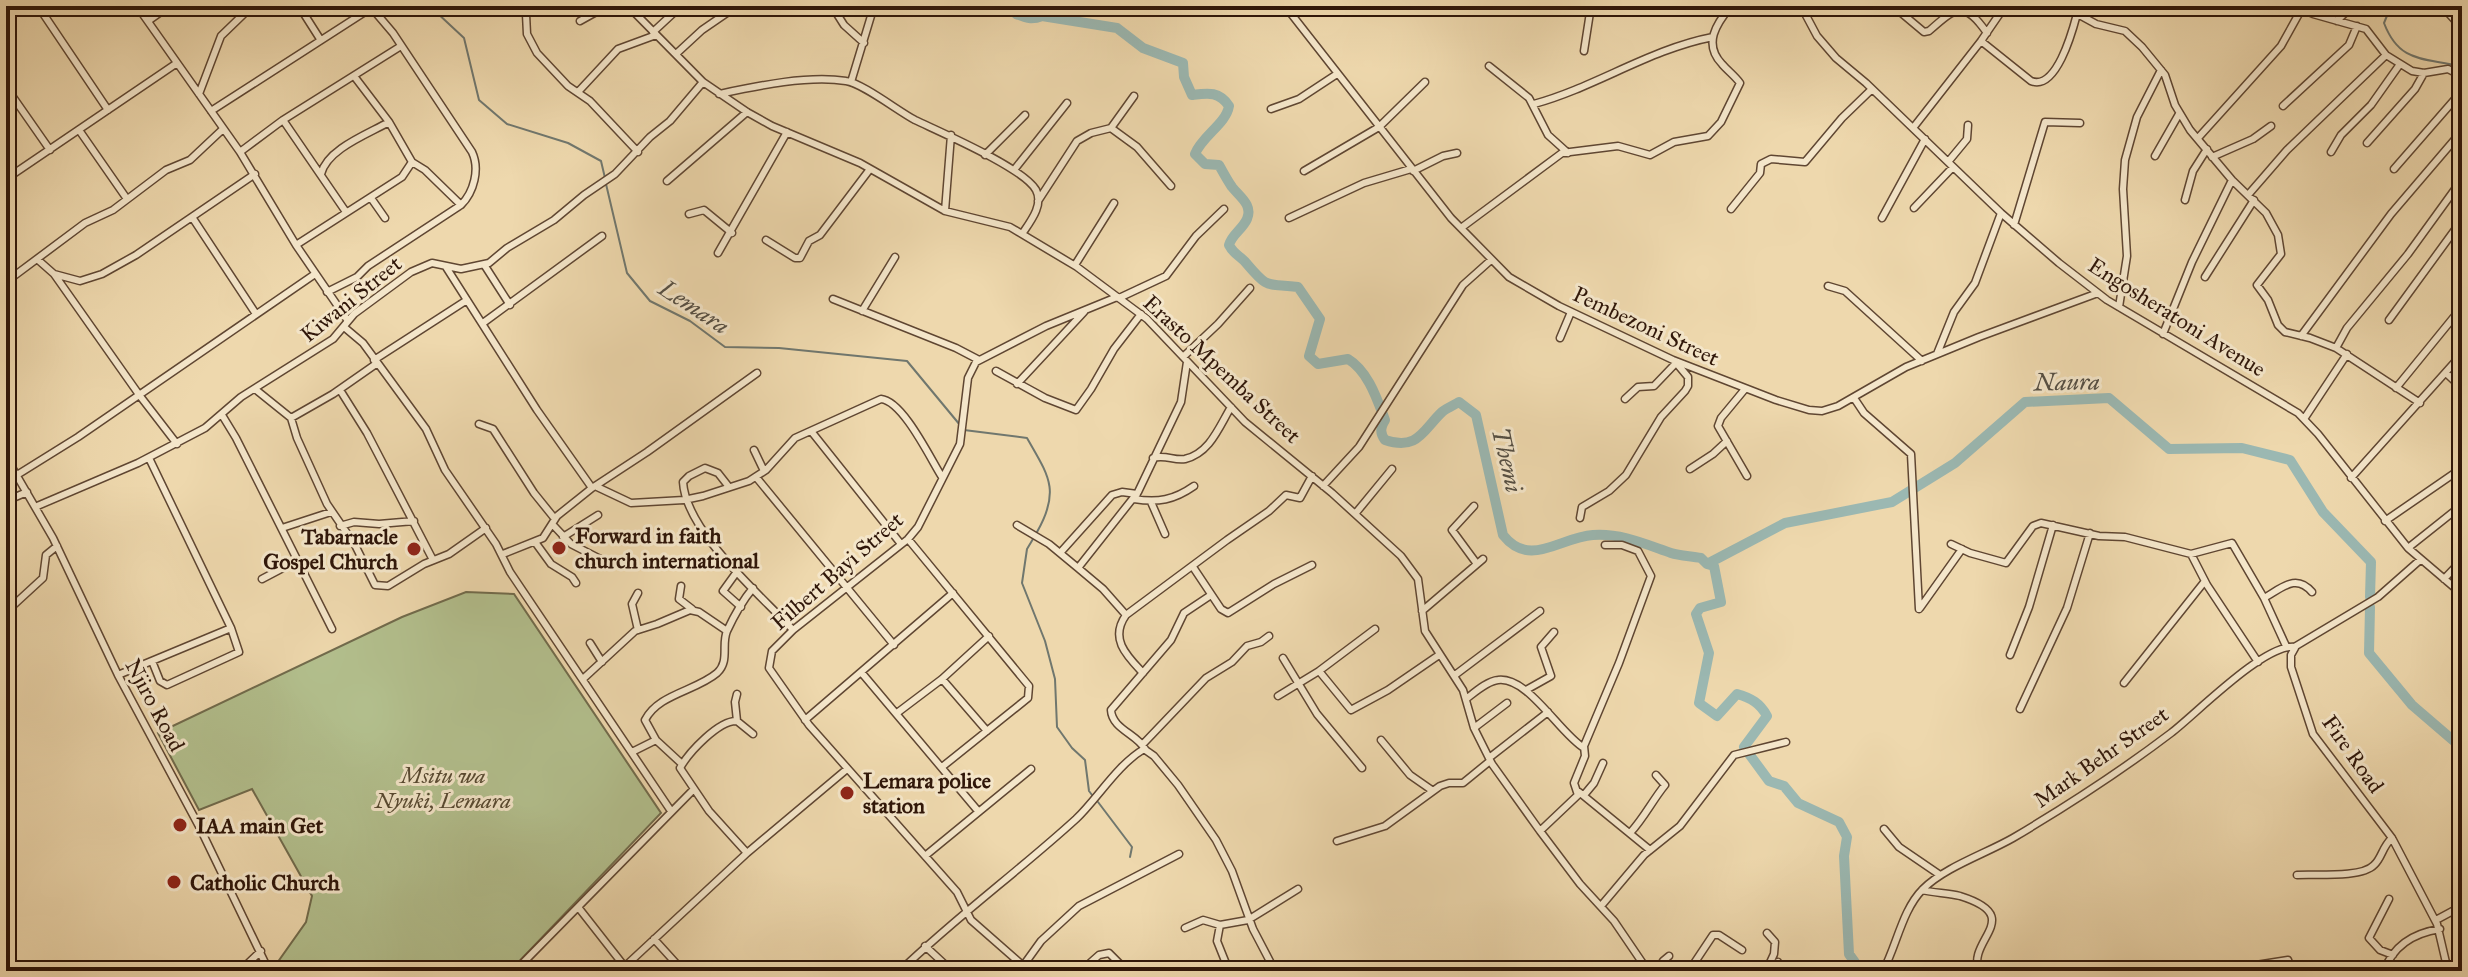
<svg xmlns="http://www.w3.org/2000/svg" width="2468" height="977" font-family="'IM FELL Great Primer',serif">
<rect width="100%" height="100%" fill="#eed8ad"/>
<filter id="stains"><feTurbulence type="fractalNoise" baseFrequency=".0025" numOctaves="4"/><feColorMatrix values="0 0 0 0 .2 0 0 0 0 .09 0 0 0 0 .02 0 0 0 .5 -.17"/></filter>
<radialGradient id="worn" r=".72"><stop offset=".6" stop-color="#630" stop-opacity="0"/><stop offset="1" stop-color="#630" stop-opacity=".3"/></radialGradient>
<!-- green -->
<path fill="#b3c08e" stroke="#716b4c" stroke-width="2" d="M466 592 514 594 661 813 510 971H393L386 964 370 971H279L275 966 306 922 312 896 252 789 199 810 158 733 402 617Z"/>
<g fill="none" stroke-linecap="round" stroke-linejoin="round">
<!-- stream -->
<path stroke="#70776e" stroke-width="2" d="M433 6 435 11 464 38 479 100 507 124 568 143 601 161 605 178
M2391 6 2384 23C2400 65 2426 57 2462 67
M606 184 627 273 650 301 690 321 725 347 779 348 907 361 960 425
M964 430 1027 438C1048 475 1061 490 1037 532
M1033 539 1027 549 1022 583 1045 641 1055 679 1057 727 1072 748 1085 760 1089 791 1092 795
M1098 802 1132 847 1130 857"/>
<!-- river -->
<path stroke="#9bb8b2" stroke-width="10" d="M1015 6 1016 14C1026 18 1032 20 1042 16L1117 28 1143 48 1183 63 1184 77 1192 95C1208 93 1219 91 1229 106 1226 124 1202 136 1195 154L1205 164 1219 165C1223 172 1227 180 1232 187 1240 197 1253 205 1247 219 1242 230 1232 234 1229 245 1234 255 1241 256 1247 264 1269 290 1266 283 1298 287L1320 319 1309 356 1318 364 1348 359C1368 371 1377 399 1385 420 1380 428 1380 433 1385 440 1418 451 1423 430 1442 412 1447 408 1454 405 1459 402L1476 415 1503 535C1530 569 1560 537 1593 535 1621 533 1645 544 1671 553 1680 556 1691 556 1701 558L1707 564 1714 566 1721 602 1700 608 1696 614 1709 653 1699 703 1717 716 1737 694C1751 698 1760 703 1767 716L1744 747 1769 781 1784 786 1798 803 1839 822 1847 837 1844 856 1849 954 1861 971
M1707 564 1785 523 1892 502 1955 463 2025 402 2109 398 2169 449 2242 448 2290 460 2323 512 2371 562 2370 597
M2370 607 2369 653 2412 705 2462 748"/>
<!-- minor casing -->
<g stroke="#5f4632" stroke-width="9">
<path id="minor" d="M38 6 108 110
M137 6 240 152 296 245 348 321
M299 6 320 39
M522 6 526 14 527 34 537 53 568 86 590 101 638 152
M628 6 703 82 747 112 772 126 860 163 945 211 1010 227 1077 267 1147 319 1245 422 1332 493 1401 556 1418 579 1425 631 1463 690 1474 728 1492 764 1540 831 1580 884 1614 921 1648 971
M832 6 844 25 864 43
M1285 6 1451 218 1509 277 1559 306 1673 360 1776 400 1809 410 1822 411 1838 406 1906 367 1979 337 2098 293
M1801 6 1817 36 1836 58 1866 83 2001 213 2059 263 2107 300 2298 413 2318 434 2408 548 2462 594
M1893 6 1924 32 1929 31C1956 7 1964 0 1987 33
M2063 6 2096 24 2125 31 2142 47 2165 75 2175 105 2190 130 2232 180 2266 213 2278 235 2281 254 2257 285 2268 300 2278 325 2285 332 2310 338 2336 348 2420 403
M2295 6 2313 14 2366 29 2386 55 2412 71 2424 73 2448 69 2462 76
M2442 6 2462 28
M526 14 537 6
M148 21 169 6
M580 21 607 6
M2337 21 2352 6
M653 32 681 6
M1981 41 2031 81C2056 91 2072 33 2077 14L2104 6
M1584 51 1591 6
M676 54 702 30 737 6
M1489 66 1529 98 1548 135 1568 153
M354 76 389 122 412 162 425 170 461 205
M851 82 874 6
M6 87 50 150
M578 92 618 49 656 35
M199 94 221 36 252 6
M719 94C757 86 808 75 846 81 862 83 898 111 915 120 940 132 1024 168 1036 190 1044 205 1030 222 1022 234
M1534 104C1596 87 1650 49 1713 37
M2283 106 2349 45 2357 26
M1271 109 1299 99 1337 74
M211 111 368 10
M283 120 346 212
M1111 128 1137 147 1171 186
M1913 128 1981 41 2005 6
M79 130 127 199
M2198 138 2281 46 2301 10
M2367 143 2415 89 2424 73
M240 152 283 120 401 46
M2331 152 2341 135 2371 105 2400 64
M985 155 1025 115
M2155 156 2179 114
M2212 157 2253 139 2271 126
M1948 162 1967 139 1968 125
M2394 169 2462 91
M1014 170 1067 103
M1304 171 1379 127 1425 82
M1413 171 1443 156 1457 153
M321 174C327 149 368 134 389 122
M6 179 177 63
M667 181 747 112
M2248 195 2287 150 2386 55
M371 198 385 218
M2185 200 2193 171 2207 149
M1038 201 1077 141 1091 133 1111 128 1134 96
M1914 208 1953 167
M1731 209 1760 173 1761 164 1771 159 1805 162 1842 118 1872 89
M945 211 951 135
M689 214 704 210 732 233
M192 217 256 314
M1289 218 1364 183 1411 169
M1882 218 1925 139
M2014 225 2045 122 2080 123
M1461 228 1562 153 1618 146 1650 155 1674 142 1708 136 1721 122 1740 83C1735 76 1728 71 1722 64 1703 44 1716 24 1731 6
M766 240 795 258H800L809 241 820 235 870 169
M296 245 402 177 412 162
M718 253 787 132
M37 259 54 274 140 396 177 444
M1075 265 1114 203
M485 266 510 305
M446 267 537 410 592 488
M54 274 80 281 102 274 136 255 255 174
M2205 277 2254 200
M6 282 85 223 113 210 166 170 190 160 223 129
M1828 286 1845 291 1922 361
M327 292 357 277 368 266 461 205C474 192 480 169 472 152L393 33 376 13 364 6
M1119 298 1166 276 1196 236 1224 209
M833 299 956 348 979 360
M2119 307 2127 256 2123 189 2125 160 2137 117 2161 70
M862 311 895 257
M2389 320 2462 220
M483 323 602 236
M344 327 363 343 426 429 445 470 496 544 510 572 671 811
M2163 334 2192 262 2232 180
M2301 336 2391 214 2462 131
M1560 338 1571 312
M2336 348 2347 328 2408 254 2458 185
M1937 354 1954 312 1975 283 2001 213
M1183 357 1218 324 1250 288
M374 360 467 300
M996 371 1045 398 1076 410 1091 389 1114 349 1141 314
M2446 373 2462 388
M1017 384 1084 312
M2396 388 2462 307
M255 389 291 418 333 394 376 364
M1745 389 1721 418 1718 426 1747 476
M340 390 367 433 433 560
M1854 398 1864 413 1911 454 1919 609
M1625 399 1638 387 1654 386 1676 363
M222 415 236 438 332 629
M291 418 297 438 327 504 355 545 375 585 388 586 424 564 449 554 486 528
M2304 419 2347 354
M479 424 493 429 534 493 555 519
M811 431 901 544
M754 450 764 471
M6 457 53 538 118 675 200 828 269 971
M149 458 231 628 239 652 167 685 160 681 152 661
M1153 458C1165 454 1174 461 1185 459 1210 453 1219 427 1231 407
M1690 469 1713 454 1727 441
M17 475 78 437 315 274
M756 477 894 645
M2351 478 2462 354
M595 486 631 503 684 500 703 496 749 481 766 470 795 438 881 399C903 401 930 458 942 477
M1323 486 1359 447 1463 285 1491 260
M729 487 718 473 705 468 689 476 683 482C686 532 760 594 793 630
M1134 499C1158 503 1174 500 1194 486
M6 501 27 492
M1151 502 1165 534
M1474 506 1452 530 1477 564
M35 507 138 463 205 428 241 397 333 339 354 314 411 272 432 263 461 269 489 263 507 248 554 220 584 195 615 174 650 137 670 121 703 82
M1355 514 1392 469
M1580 518 1582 507 1609 491 1626 475 1661 417 1685 391 1688 386V377L1678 365
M2385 521 2462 468
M553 525 571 544 608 563
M1017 525 1049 544 1078 568 1138 492 1181 402 1187 362
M340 526 354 522 379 524 414 521
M282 528 331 512
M563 537 598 515
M908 539 1029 686 1028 698 942 767
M535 542 551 564 572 577 576 583
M1951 544 1970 553 2006 563 2033 526 2041 523 2099 536 2125 537 2191 554 2232 543 2264 598 2286 646
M2408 548 2462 505
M1060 553 1112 495 1122 492 1137 494
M503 554 543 538 557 516 592 488 647 452 757 373
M2191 554 2207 585 2258 662
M2420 560 2378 597 2296 646 2291 655V667L2313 734 2392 838 2437 924 2448 971
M1193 567 1221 609 1228 613 1274 584 1312 565
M1078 568 1103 589 1126 615
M736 573 723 591 741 607
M262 579 298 560
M2444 579 2462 560
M681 586 679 599 692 609
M2264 598C2282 588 2296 573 2312 592
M1920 608 1962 549
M1422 611 1483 559
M6 612 43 578 46 555 57 546
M638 630 632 604 638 593
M590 643 602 662
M2010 655 2029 607 2053 525
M1283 658 1317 714 1362 768
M1319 671 1351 710 1388 690 1439 655
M861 672 978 811
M1143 673C1127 656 1109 639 1126 615L1227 540 1269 511 1286 495 1300 498 1312 476
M118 675 231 628
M1455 675 1540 611
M584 678 635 631 657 624 690 610 699 612 727 631
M942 679 987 731
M2124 683 2205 581
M1526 690 1551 676 1541 647 1554 632
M737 694 735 702 737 721
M1278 696 1319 671 1375 629
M1466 699C1474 693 1487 681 1498 680 1528 676 1560 734 1584 748
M2020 709 2067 608 2090 533
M897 713 942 679 989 636
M805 720 953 593
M1474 728 1507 703
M656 740 645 720C658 694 696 691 717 673 730 661 721 645 727 631 733 618 743 600 753 588
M1381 740 1410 775 1433 791
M1143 744 1206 678 1232 662 1247 646 1261 642 1269 636
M1145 749C1137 734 1112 729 1111 710L1171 640 1184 613 1211 595
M632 752 656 740 682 764
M1489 758 1548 712
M1579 792 1650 850
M1584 795 1594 783 1603 763
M1884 829 1899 847 1940 875
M1540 831 1578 795 1574 783 1585 756 1584 746 1619 663 1651 576 1638 551 1622 545H1605
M1630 833C1644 818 1652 801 1665 785L1656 775
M1337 841 1385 826 1440 786 1449 783H1463L1490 761
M747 853 709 811 680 768C689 752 719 720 737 721L753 734
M925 856 1031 769
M2297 875C2315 874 2362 878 2374 865 2382 858 2382 847 2392 838
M1922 890C1934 893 1948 893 1960 896 2027 917 1966 940 1979 971
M2389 899 2369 938 2380 950 2393 955
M1601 906 1644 855 1680 826 1734 755 1786 742
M578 907 625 967
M2436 920 2462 906
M1220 925 1217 941 1229 971
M1185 928 1203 920 1220 925 1248 920 1298 889
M1767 933 1775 942 1774 954 1768 967
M654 939 683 971
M925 946 952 971
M1023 966 1041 941 1079 906 1179 854
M2237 968 2288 960 2292 971
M240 971 261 951
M378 971 383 968 389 971
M515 971 694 789
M620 971 747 853 847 769
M900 971C956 917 1019 871 1076 819 1098 798 1117 765 1144 749L1154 756 1178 785 1216 840 1232 871 1253 929 1275 971
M1029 971 971 920 957 892 809 725 769 668 772 651 793 630 908 539 918 527 960 444 968 378 976 362 1046 326 1117 297
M1081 971 1099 955 1109 953 1127 971
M1658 971 1663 961 1669 956
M1689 971 1713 935H1719L1742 950
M1761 971 1778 962
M1883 971C1897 945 1902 910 1923 889 1945 867 1985 854 2013 838 2067 806 2121 771 2171 733 2197 713 2265 643 2295 647
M2384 971C2393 946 2414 933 2440 929"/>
</g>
<!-- minor -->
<use href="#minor" stroke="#f4e6ca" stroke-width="6"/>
</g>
<!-- markers -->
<g fill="#8f2418" stroke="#f4e6ca" stroke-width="3">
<circle cx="559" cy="548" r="8"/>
<circle cx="414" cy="549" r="8"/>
<circle cx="847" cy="793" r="8"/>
<circle cx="180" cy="825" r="8"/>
<circle cx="174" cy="882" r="8"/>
</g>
<g text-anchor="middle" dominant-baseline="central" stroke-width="6" stroke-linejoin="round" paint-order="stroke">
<!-- street labels -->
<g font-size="22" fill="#2f1609" stroke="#f4e6ca">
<text transform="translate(351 299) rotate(-39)">Kiwani Street</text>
<text transform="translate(2177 317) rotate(32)">Engosheratoni Avenue</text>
<text transform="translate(1646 326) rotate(25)">Pembezoni Street</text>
<text transform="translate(1222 369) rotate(43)">Erasto Mpemba Street</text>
<text transform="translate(837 571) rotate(-41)">Filbert Bayi Street</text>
<text transform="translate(155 705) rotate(62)">Njiro Road</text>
<text transform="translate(2353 754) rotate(55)">Fire Road</text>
<text transform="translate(2101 757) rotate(-35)">Mark Behr Street</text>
</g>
<!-- poi labels -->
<g font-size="22" font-weight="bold" fill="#2f1609" stroke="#f4e6ca" text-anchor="start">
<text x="575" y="535">Forward in faith<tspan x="575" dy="25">church international</tspan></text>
<text x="398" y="536" text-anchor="end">Tabarnacle<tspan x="398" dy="25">Gospel Church</tspan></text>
<text x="863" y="780">Lemara police<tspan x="863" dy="25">station</tspan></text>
<text x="196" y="825">IAA main Get</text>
<text x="190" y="882">Catholic Church</text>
</g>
<!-- park labels -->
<g font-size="22" font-style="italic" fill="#574931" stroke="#f4e6ca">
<text x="443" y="775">Msitu wa<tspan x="443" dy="25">Nyuki, Lemara</tspan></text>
</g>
<!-- water labels -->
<g font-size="24" font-style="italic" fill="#554f44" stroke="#f4e6ca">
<text transform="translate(694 307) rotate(33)">Lemara</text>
<text transform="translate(2067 382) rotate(-1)">Naura</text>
<text transform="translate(1507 460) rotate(77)">Themi</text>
</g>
</g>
<!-- margin -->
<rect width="2468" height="977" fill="none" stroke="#eed8ad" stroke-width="32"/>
<rect x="8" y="8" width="2452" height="961" fill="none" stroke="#2f1609" stroke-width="4"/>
<rect x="16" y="16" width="2436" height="945" fill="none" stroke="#2f1609" stroke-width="2"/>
<rect width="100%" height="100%" filter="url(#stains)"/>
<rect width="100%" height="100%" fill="url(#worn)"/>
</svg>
